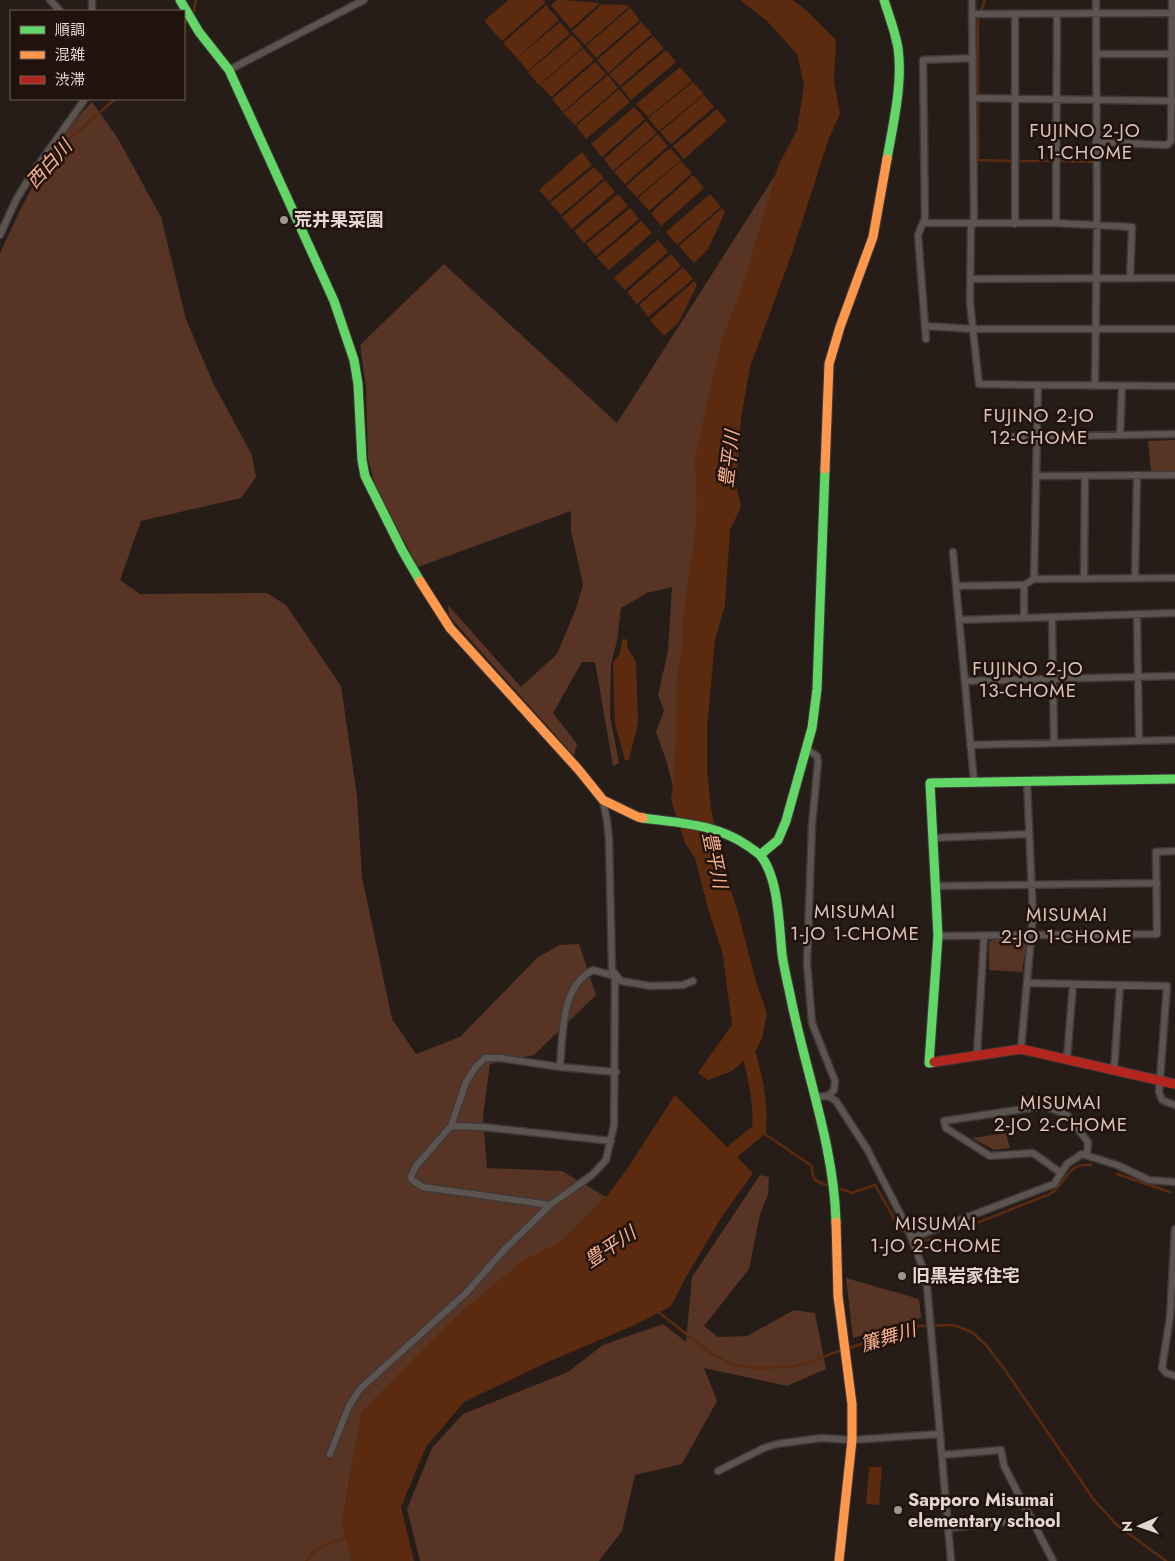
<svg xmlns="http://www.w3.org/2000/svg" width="1175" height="1561" font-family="Jost,'Noto Sans JP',sans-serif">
<rect width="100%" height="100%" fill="#261d19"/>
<!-- green -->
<path fill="#573423" d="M92 102 117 137 161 217 186 319 213 383 252 455 256 477 241 498 141 521 120 580 140 594 267 593 286 605 341 686 357 796 362 877 392 1019 416 1054 460 1037 537 958 559 945 579 944 596 995 534 1055 490 1064 483 1117 487 1168 562 1171 606 1197 560 1243 523 1261 455 1318 362 1412 342 1522 352 1561H0V253L21 208 59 137Z
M779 169 716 398 680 812 666 760 656 732 664 710 658 695 668 651 672 587 647 593 621 608 617 641 611 664 610 716 619 763 613 766 595 662H582L553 713 577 744 574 756 449 616 448 605 521 687 557 654 577 606 583 584 571 531V511L418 567 376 489 368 459 366 388 360 345 444 264 617 423Z
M1175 440V471H1151L1148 441Z
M994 939 1025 940 1027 943 1022 972 989 970V942Z
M1006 1133 1010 1148 994 1150 972 1138Z
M760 1175 769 1177 768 1195 760 1214 749 1269 704 1326 718 1337 747 1336 794 1310 815 1313 826 1369 787 1386 704 1368 717 1401 682 1464 635 1475 622 1531 599 1561H420L407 1509 432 1448 463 1414 568 1372 603 1345 663 1324 686 1342 692 1277Z
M846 1278 919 1299 921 1318 853 1338Z"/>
<!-- water -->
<path fill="#5c2a0f" d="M508 0H543L545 3 502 41 484 21Z
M557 0H563L600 3 571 29 551 5Z
M740 0H793L808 12 836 40 834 80 840 114 829 138 791 256 750 367 741 418 736 486 741 507 730 530 725 605 715 640 707 728V772L711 808 721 861 738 912 756 982 767 1013 762 1038 756 1050 732 1071 708 1080 698 1073 732 1025 723 955 709 912 695 858 685 843 671 800 675 769 677 672 683 644V617L695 534 697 508 695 459 708 399 721 343 744 281 779 164 797 130 804 85 797 54 767 21Z
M602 4 627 5 629 7 585 45 572 31Z
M546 5 559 20 517 58 503 43Z
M630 8 640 20 596 58 586 46Z
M560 22 570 34 528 71 517 58Z
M641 22 652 34 608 73 597 60Z
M572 35 583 47 539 85 528 72Z
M653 36 664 48 620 86 609 74Z
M583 48 594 60 551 97 540 85Z
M666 50 676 62 631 100 621 88Z
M595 62 606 74 563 112 552 99Z
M680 67 692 81 648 117 636 104Z
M608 75 618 88 575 125 563 113Z
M693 82 704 94 659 131 648 118Z
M619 89 630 102 586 139 576 126Z
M704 95 714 107 671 144 660 132Z
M634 107 645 119 602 157 591 144Z
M717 109 727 121 684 159 673 146Z
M646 121 657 133 613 171 604 159Z
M658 134 668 146 625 184 614 172Z
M670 148 681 160 637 197 626 186Z
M582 152 592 165 549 201 539 190Z
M681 161 692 173 649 211 638 198Z
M594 167 604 178 561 215 550 203Z
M693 175 704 188 661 226 651 213Z
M605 180 615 192 572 229 562 217Z
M618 194 628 206 584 243 574 231Z
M710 194 721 207 677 245 666 232Z
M630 208 639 219 596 256 586 244Z
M722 208 725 212 708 249 694 263 679 246Z
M641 221 652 233 609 270 597 258Z
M658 240 668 252 625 290 614 278Z
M671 254 681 266 637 304 627 292Z
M683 267 693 279 648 317 639 305Z
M694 281 697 285 679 322 664 336 650 320Z
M627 639V647L636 662 638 723 629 760H625L615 724 613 663 620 653 622 640Z
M675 1095 753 1173 721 1218 687 1275 671 1306 635 1325 550 1361 464 1402 426 1447 401 1507 414 1561H352L342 1522 362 1412 455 1318 523 1261 560 1243 606 1197 625 1172Z
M869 1467H882L879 1505 866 1504Z"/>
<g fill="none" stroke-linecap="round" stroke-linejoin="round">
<!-- stream -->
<path stroke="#5c2a0f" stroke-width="2.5" d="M981 11 985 0
M978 20V94
M184 24 194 11 196 0
M978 104V160L1011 161
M1019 161H1050
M1059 161 1092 162
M26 189 66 142 115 99
M759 1130 812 1166V1173L815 1180 826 1185
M1117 1174 1170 1192
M841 1189 852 1193 875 1185 901 1230 908 1234
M979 1222 1050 1194C1067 1183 1067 1162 1091 1165
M915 1238 922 1241 938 1238
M657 1311 712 1354 732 1364 751 1368 792 1367 810 1362 836 1352 919 1326 953 1325 972 1332 987 1346 1005 1370 1094 1500 1117 1525 1166 1561
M307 1561C314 1546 332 1542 347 1537"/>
<!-- river -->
<path stroke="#5c2a0f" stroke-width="14" d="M718 1163 759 1130C761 1107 757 1084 751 1062 749 1053 745 1047 744 1039"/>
<!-- street casing -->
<g stroke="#403937" stroke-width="9">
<path id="street" d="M50 0 60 11
M92 0V11
M972 0 974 224
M973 14 1175 13
M1096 54H1174
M229 70 364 0
M974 98 1175 101
M1096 142 1167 145 1171 141 1172 0
M923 223H1056L1132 227 1130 278
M1056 223 1057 14
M971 224 970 303 979 384 1038 385
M1015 224V14
M0 235 16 200 31 175 85 99
M970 279 1175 278
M925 326 972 329H1175
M926 339 918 235 925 218 923 60 973 58
M1095 386 1097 224 1096 0
M1175 386 1038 385 1034 579 1175 578
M1120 435 1122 386
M1013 437 1175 434
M1036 476 1175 475
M953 552 974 782
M1135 578 1137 475
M1084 579 1085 476
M1024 585V618
M956 586 1024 585 1034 579
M1137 615 1139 740
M1052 617 1054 743
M959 620 1175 613
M965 681 1175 676
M970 745 1175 740
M806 749 817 756 818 762 812 824 807 963 812 1023 835 1081 834 1090 828 1096
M603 800 607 821 609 840 612 970 621 981 651 986 683 985 693 981
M933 838 1029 834
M935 886 1157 883
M938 936 1157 934 1156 852 1175 851
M1028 983 1167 986 1159 1092 1162 1100 1175 1105
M1021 1049 1033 915 1027 782
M977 1056 984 936
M1067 1059 1073 984
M1114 1070 1120 985
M815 1097 828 1096 836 1101 867 1149 908 1229 922 1266 927 1286 932 1343 951 1561
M451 1126 483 1127 611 1141
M1061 1173 1033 1153 990 1156 946 1128 944 1121 1044 1106 1066 1114 1088 1142 1087 1155
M550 1205 423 1187 412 1180 411 1176 416 1166 451 1126 466 1082 475 1068 485 1058H500L560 1067 616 1072
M1175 1229 1170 1317 1162 1368 1166 1373 1175 1376
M912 1238 1054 1184 1067 1164 1082 1154 1117 1165 1149 1180 1175 1182
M330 1454 349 1406 360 1389 466 1293 503 1251 550 1205 592 1175 606 1160 614 1125 615 976 593 970C560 987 563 1035 560 1067
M942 1455 1001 1450 1004 1466 1053 1561
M718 1471 764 1448 777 1444 821 1438 852 1440 940 1434
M948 1528 1032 1519"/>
</g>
<!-- fast casing -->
<g stroke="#403937" stroke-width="11">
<path id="fast" d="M180 0 199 32 229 70 334 301 354 360 358 384 362 460 365 476 402 550 420 581
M884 0C889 16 895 31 898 48 903 84 893 124 887 159
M643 818C680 823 716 824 748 846 752 849 757 852 760 855 779 877 779 926 782 954 784 969 788 984 791 999 806 1073 834 1146 836 1222
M760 855 778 840 786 821 812 728 817 689 825 469
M934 1062 929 1063 938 936 930 783 1175 779"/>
</g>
<!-- slow casing -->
<g stroke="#403937" stroke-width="11">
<path id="slow" d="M825 469 829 364 840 327 873 237 887 159
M420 581 450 628 578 769 603 800 638 817 643 818
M836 1222 838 1296 852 1404V1440L839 1561"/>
</g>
<!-- jam casing -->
<g stroke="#403937" stroke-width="11">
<path id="jam" d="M934 1062 1021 1049 1175 1084"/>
</g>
<!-- street -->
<use href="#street" stroke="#5c5451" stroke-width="6"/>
<!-- fast -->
<use href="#fast" stroke="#63d668" stroke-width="9"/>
<!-- slow -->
<use href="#slow" stroke="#ff974d" stroke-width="9"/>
<!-- jam -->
<use href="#jam" stroke="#b3261e" stroke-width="9"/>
</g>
<!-- markers -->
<g fill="#a09591" stroke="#21120b" stroke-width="2">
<circle cx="284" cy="220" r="5"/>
<circle cx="902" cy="1276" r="5"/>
<circle cx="898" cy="1510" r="5"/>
</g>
<g text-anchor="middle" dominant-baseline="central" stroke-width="5" stroke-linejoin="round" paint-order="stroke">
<!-- poi labels -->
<g font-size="18" font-weight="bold" fill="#e1d6d1" stroke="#21120b" text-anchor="start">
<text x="294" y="220">荒井果菜園</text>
<text x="912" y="1276">旧黒岩家住宅</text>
<text x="908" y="1500">Sapporo Misumai<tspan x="908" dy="21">elementary school</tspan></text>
</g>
<!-- neighbourhood labels -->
<g font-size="19" letter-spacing="1" fill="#d9c2b9" stroke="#21120b">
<text x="1085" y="130">FUJINO 2-JO<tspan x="1085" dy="22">11-CHOME</tspan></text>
<text x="1039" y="415">FUJINO 2-JO<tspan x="1039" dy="22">12-CHOME</tspan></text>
<text x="1028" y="668">FUJINO 2-JO<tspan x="1028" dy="22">13-CHOME</tspan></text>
<text x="855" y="911">MISUMAI<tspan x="855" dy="22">1-JO 1-CHOME</tspan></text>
<text x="1067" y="914">MISUMAI<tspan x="1067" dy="22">2-JO 1-CHOME</tspan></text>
<text x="1061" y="1102">MISUMAI<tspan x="1061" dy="22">2-JO 2-CHOME</tspan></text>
<text x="936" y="1223">MISUMAI<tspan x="936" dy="22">1-JO 2-CHOME</tspan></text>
</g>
<!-- water labels -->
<g font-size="19" font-style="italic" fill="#f8b090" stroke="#21120b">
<text transform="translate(49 164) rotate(-48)">西白川</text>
<text transform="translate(729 459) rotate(-83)">豊平川</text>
<text transform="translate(715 860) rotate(78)">豊平川</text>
<text transform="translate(610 1247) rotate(-34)">豊平川</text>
<text transform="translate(888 1337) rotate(-17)">簾舞川</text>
</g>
</g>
<!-- legend -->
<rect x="10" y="10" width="175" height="90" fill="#21120b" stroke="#6e605a"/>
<rect x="20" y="26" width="25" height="8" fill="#63d668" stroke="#6e605a"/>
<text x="55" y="35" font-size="15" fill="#e1d6d1">順調</text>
<rect x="20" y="51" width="25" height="8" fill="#ff974d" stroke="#6e605a"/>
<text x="55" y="60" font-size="15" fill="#e1d6d1">混雑</text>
<rect x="20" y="76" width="25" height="8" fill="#b3261e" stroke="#6e605a"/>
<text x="55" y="85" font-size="15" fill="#e1d6d1">渋滞</text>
<!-- north arrow -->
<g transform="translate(1140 1526) rotate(268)" stroke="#21120b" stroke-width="4" paint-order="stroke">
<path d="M0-4L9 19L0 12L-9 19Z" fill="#e1d6d1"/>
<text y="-8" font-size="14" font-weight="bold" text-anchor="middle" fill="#e1d6d1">N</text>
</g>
</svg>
